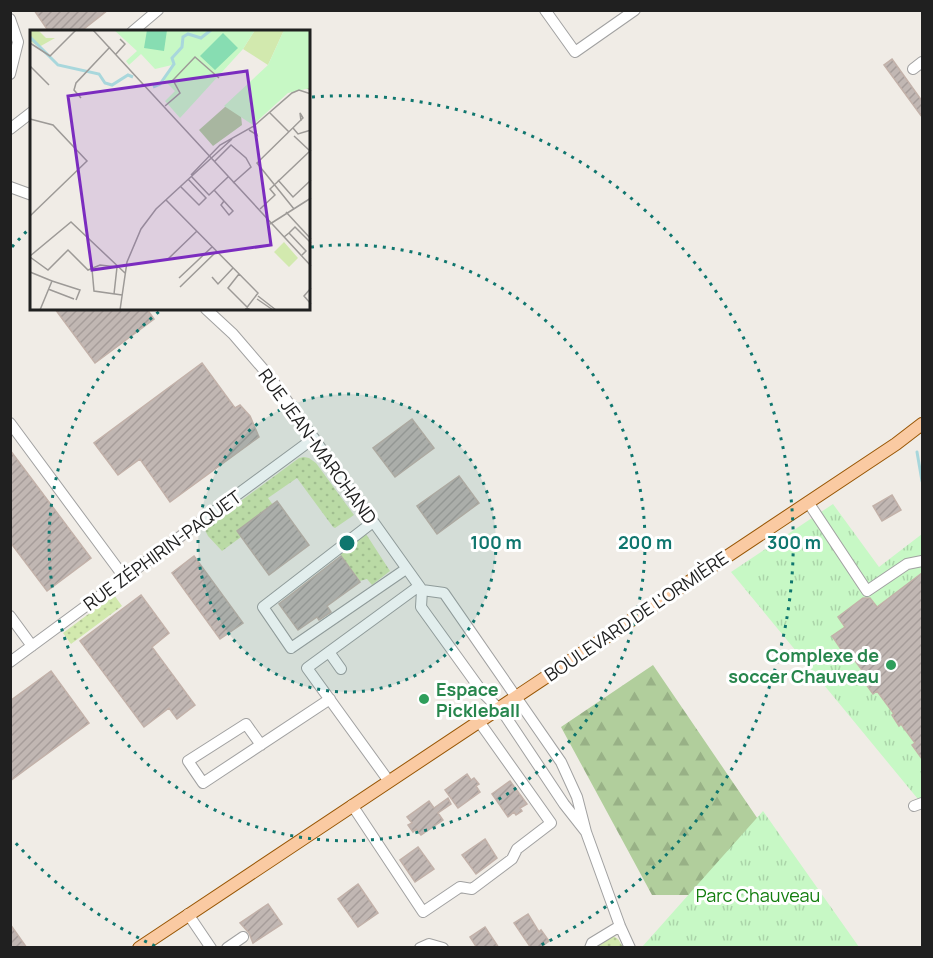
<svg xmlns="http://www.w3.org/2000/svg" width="933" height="958" font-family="Manrope,sans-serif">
<defs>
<pattern id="grass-dots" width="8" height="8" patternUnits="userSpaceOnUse" patternTransform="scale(1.5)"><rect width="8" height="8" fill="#d2e9ae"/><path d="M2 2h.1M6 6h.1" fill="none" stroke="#b4c895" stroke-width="1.8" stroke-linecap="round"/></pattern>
<pattern id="forest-firs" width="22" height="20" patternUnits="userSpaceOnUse" patternTransform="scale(1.5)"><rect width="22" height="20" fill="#b1ce9c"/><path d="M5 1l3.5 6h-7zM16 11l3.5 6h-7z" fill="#98b186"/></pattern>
<pattern id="park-tufts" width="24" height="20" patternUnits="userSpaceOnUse" patternTransform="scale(1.5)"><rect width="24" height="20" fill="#c7f8c5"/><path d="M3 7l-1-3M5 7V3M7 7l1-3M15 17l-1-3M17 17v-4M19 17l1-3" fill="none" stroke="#abd4a9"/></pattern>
<pattern id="building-hatch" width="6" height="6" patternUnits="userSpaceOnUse" patternTransform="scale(1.5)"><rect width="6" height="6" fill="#c1b7b3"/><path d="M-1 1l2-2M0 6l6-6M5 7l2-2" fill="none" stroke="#a69d9a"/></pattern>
</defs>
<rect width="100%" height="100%" fill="#f0ece6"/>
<!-- grass -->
<path fill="url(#grass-dots)" d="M304 457 309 458 316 463 354 515 335 528 333 527 297 478 268 498 273 505 237 531 241 537 222 551 208 536 204 528 299 458Z
M366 534 390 571 372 585 367 579 360 581 339 553Z
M114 595 122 606 71 644 63 633Z
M613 936 618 939 623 947 595 948Z"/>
<!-- forest -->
<path fill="url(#forest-firs)" d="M653 665 845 947 754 895H652L561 727Z"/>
<!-- park -->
<path fill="url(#park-tufts)" d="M833 504 879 567 922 534V804L731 572Z
M763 811 859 947H642Z"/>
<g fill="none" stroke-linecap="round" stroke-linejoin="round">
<!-- stream -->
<path stroke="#a8d7dc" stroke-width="3" d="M917 452 922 481"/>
</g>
<!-- building -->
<path fill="url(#building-hatch)" stroke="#c2b1a9" stroke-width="1.5" d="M34 10H108L80 32H49Z
M892 59 922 101V117L884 65Z
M55 309H147L154 319 95 363Z
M202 363 235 408 240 405 250 416 259 437 170 502 140 459 118 475 94 443Z
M412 419 434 448 395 477 373 448Z
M10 450 91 558 47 591 10 542Z
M459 476 479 503 437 534 417 506Z
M892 495 901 510 882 521 873 506Z
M277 501 309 545 269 575 237 531Z
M194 556 243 623 220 639 172 573Z
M341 556 360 582 327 606 331 612 319 620 317 617 298 630 279 604Z
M922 573V759L912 745 915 743 901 724 899 726 892 715 894 714 877 691 873 694 858 673 862 670 853 658 849 661 832 636 845 627 838 617 863 598H870L877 607Z
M141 595 169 633 152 647 195 705 177 719 169 708 144 727 80 641Z
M51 671 89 723 10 781V701Z
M467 774 471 780 474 778 479 784 476 786 480 792 458 808 445 790Z
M510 781 527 804 520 808 522 811 516 815 514 812 508 817 492 794Z
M448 798 451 804 438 813 443 820 421 835 416 829 413 832 408 825 412 823 407 817 429 801 434 808Z
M485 839 497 858 476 874 462 855Z
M418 847 434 869 415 882 400 860Z
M358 884 378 913 358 927 338 899Z
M268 904 282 924 253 943 249 933 240 923Z
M528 914 539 932 541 930 549 941 540 948H531L514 923Z
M10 924 27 948H10Z
M485 927 499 948H477L470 937Z"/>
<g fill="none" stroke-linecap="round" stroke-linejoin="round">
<!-- minor casing -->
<g stroke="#a1a1a1" stroke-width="12">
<path id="minor" d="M545 10 575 52 635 10
M10 19 18 42 10 74
M132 32 158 10
M913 69 922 62
M10 129 32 112
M10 187 32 195
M206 309 233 334 270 377 422 590 421 607 483 693 504 714 564 804 586 832
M10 423 124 577
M808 502 867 591 907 564 922 561
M373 522 263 607 291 648 406 569
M422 590 444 593 561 762 577 797 586 832 620 926 630 948
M10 616 32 646
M329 652 341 669
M10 662 314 438
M261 745 246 724 188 761 203 783 330 699
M388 780 307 668 419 586
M352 805 423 912 460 887 472 889 512 859 517 849 551 823 478 720
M914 806 922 803
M188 914 211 948
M227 948 243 937
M420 948 429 944 443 948
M590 948 592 943 620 926"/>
</g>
<!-- major casing -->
<g stroke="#985604" stroke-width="14">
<path id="major" d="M139 948 896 444 922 424"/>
</g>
<!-- minor -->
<use href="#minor" stroke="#fff" stroke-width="10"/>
<!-- major -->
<use href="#major" stroke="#facaa2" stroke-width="12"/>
</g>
<!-- distance rings -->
<circle cx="347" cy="543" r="149" fill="#0f766e" fill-opacity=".12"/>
<g fill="none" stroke="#0f766e" stroke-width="3" stroke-dasharray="3 6">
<circle cx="347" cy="543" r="149"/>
<path d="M311 247A298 298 0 1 1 161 310"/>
<path d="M155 946A447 447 0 0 1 12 839M12 247A447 447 0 0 1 31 227M312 97A447 447 0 0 1 539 946"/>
</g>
<!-- markers -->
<g fill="#2e9e5b" stroke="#fff" stroke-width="2">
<circle cx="891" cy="665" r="6"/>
<circle cx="424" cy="699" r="6"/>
</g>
<g text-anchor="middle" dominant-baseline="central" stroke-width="6" stroke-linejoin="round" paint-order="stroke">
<!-- street labels -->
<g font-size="18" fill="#202020" stroke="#fff">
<text transform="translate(318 446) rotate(54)">RUE JEAN-MARCHAND</text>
<text transform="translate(162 550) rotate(-36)">RUE ZÉPHIRIN-PAQUET</text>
<text transform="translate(636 616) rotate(-34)">BOULEVARD DE L'ORMIÈRE</text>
</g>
<!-- leisure labels -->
<g font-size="18" font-weight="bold" fill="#27864d" stroke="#fff" text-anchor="end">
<text x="879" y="655">Complexe de<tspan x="879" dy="21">soccer Chauveau</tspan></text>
<text x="436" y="689" text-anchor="start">Espace<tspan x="436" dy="21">Pickleball</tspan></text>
</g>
<!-- park labels -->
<g font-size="18" fill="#127d0e" stroke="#fff">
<text x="758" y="895">Parc Chauveau</text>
</g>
</g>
<!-- overview -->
<g transform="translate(30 30)">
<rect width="280" height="280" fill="#f0ece6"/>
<path d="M0 0H8L16 8H25L9 17 0 11ZM225 0H254L238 35 213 19ZM254 212 268 228 259 237 244 222Z" fill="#d2e9ae"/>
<path d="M254 0H280V60L271 56 210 76 212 95 183 116 169 100 223 52 244 41Z" fill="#b1ce9c"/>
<path d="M84 0H225L213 19 150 88 135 71 145 61 133 49 142 35 125 39 111 24 99 35 96 31 107 21ZM254 0H280V58L258 63 223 95 194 76 238 35Z" fill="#c7f8c5"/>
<path d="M117 0H137L134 21 114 18ZM193 3 208 18 185 40 170 26Z" fill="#87ddb2"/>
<path fill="none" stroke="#a8d7dc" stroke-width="3" d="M0 7 28 35 69 44 75 53 82 55 98 45 103 47M123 57 130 54 144 34 142 28 152 17 153 7 158 4 171 8 181 0"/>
<path fill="none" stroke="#9d9a97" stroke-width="1.5" d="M63 0 281 236M0 13 20 26 46 0M86 24 95 14 90 9M0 36 19 55M51 68 44 60 46 53 80 17M135 76 150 63 143 50 165 27 189 48M240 83 259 102M0 89 23 95 57 131 0 186M263 98 268 104 281 100M219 100 227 105 224 96M264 106 280 121M184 132 201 115 216 128 221 137 203 153M161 145 190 115 224 96 262 63 269 60 281 64M161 146 179 165 198 147M248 150 263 167 281 150M151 157 169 175 176 168 158 149M184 160 203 181 199 185 191 175 194 171M136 170 228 263 215 280M230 179 245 165 240 159 281 120M264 179 227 133 273 88 270 83 271 91M256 182 281 209M240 194 281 168M259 203 265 197 281 213M254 207 259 203 276 221 272 225M0 226 41 192 95 243M0 227 18 240 38 220 58 240 70 235 87 237M138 229 167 201M62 239 64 261 92 265M0 242 22 251 10 280M209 244 198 258 220 280M182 247 188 254 203 238M149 248 182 217M22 251 50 260 46 270M150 257 187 221M281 258 274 266 281 274M18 259 44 269M84 264 87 237M228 266 246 280M227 269 243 280M90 280 97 232 111 199 126 179 202 109"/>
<path fill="#7b2cbf" fill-opacity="0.15" stroke="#7b2cbf" stroke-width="3" d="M217 41 241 215 62 240 38 66Z"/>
<rect width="280" height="280" fill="none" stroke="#202020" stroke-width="3"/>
</g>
<circle cx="347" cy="543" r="9" fill="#0f766e" stroke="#fff" stroke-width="3"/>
<g font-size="18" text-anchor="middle" font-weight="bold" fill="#0f766e" stroke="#fff" stroke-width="6" stroke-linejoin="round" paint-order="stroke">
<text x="496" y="549">100 m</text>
<text x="645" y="549">200 m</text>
<text x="794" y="549">300 m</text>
</g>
<!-- border -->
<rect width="933" height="958" fill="none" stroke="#202020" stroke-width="24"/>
</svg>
